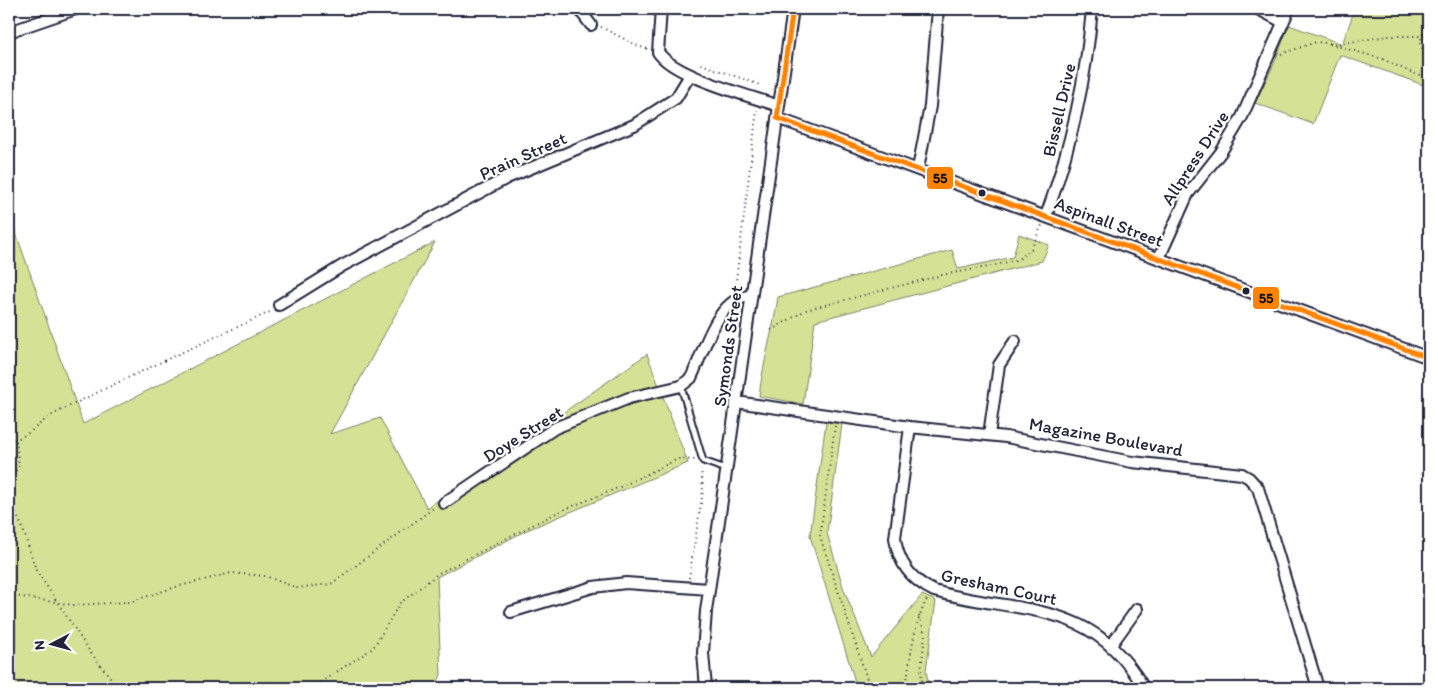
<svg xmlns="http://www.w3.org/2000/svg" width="1438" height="697" font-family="Itim,sans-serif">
<rect width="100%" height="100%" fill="#fff"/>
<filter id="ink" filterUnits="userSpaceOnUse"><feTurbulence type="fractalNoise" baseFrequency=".02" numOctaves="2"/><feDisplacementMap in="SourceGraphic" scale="10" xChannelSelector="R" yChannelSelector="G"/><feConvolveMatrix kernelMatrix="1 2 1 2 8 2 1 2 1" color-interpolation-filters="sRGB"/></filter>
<g filter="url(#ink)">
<!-- green -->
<path fill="#d5e295" stroke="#7c8268" d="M1355 9H1429V87L1340 55 1313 124 1255 103 1274 64 1289 25 1342 44Z
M9 213 83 424 435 242 330 434 380 418 427 508 647 354 688 463 527 530 437 577 441 675 435 688H9Z
M1019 234 1049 245 1042 261 815 321 803 404 759 396C763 362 773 331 778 297L952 250 958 269 1013 257Z
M826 422 842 424 827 533 844 590 871 657 922 595 936 601 926 670 929 688H857L810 536Z"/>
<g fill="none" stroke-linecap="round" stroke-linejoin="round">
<!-- service casing -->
<g stroke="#22223b" stroke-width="9">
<path id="service" d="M681 386 703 461 726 469"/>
</g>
<!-- minor casing -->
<g stroke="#22223b" stroke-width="14">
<path id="minor" d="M579 9 591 25
M661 9 658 52C673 76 750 96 779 106
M1258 9 1283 22
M9 32 76 9
M777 118 1429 358
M918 169 930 106 938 9
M1046 216C1071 147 1086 82 1092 9
M1159 258 1188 194 1221 152 1242 117 1289 9
M279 305 342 266 507 178 634 125 676 98 690 75
M736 402 910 427 1006 437 1132 462 1242 474 1249 478 1258 488 1318 688
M910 427 895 538C898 563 911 580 934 591 1019 615 1091 597 1144 688
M989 435 999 365 1015 341
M444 503 555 428 629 398 681 386 691 378C704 352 717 296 751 296
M511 612 593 587 626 583 709 589
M1111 645 1137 609
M706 688 703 653 706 611 793 9"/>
</g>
<!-- path -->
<path stroke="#22223b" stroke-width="2" stroke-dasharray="1 4" stroke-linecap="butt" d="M1426 9V24L1420 43 1429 64
M601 27 638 46 648 49
M1330 44 1383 59 1412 73 1429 77
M1281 54 1316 42 1337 44 1388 36H1429
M701 64 760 85
M735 289 757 110
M771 330 806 310 942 275 988 267 1019 259 1031 249 1042 225
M835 426 820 536 870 688
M9 440C26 440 39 422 54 414 125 378 198 345 270 312
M9 478 19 467 16 440
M9 500 22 526 36 570 90 652 119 688
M689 578 703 491 701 469
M9 595 73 605 129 602 176 587 231 573 265 576 297 588 331 584 435 507
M919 616 925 634 921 671 923 688
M312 688 373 648 400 603 439 573 558 512 618 488 678 459 696 460
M906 688C910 658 913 627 927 599"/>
<!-- service -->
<use href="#service" stroke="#fff" stroke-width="5"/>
<!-- minor -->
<use href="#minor" stroke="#fff" stroke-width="10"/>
<!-- bus-1 casing -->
<g stroke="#fff" stroke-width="9">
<path id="bus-1" d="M777 118 1429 358
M777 118 793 9"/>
</g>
<!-- bus-1 -->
<use href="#bus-1" stroke="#ff8200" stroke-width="5"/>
</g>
</g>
<!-- markers -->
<g fill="#22223b" stroke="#fff" stroke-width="2">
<circle cx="982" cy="193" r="4.5"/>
<circle cx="1246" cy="291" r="4.5"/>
</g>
<g text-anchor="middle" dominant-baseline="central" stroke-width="4.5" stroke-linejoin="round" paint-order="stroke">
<!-- street labels -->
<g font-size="18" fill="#22223b" stroke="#fff">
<text transform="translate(1059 110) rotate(-77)">Bissell Drive</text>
<text transform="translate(523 156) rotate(-24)">Prain Street</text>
<text transform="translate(1195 158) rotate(-57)">Allpress Drive</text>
<text transform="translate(1109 222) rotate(20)">Aspinall Street</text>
<text transform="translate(728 346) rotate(-82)">Symonds Street</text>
<text transform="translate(523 434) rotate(-32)">Doye Street</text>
<text transform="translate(1106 437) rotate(10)">Magazine Boulevard</text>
<text transform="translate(999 587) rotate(12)">Gresham Court</text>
</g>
</g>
<g stroke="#fff" stroke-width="2">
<rect x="926" y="166" width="28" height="24" rx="5" fill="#ff8200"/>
<rect x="1252" y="286" width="28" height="24" rx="5" fill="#ff8200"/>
</g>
<g font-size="14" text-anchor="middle" font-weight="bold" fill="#111">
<text x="940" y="183">55</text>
<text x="1266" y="303">55</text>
</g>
<!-- margin -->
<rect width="1438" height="697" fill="none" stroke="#fff" stroke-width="30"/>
<rect x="15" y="15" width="1408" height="667" fill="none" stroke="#22223b" stroke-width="2" filter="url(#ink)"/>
<!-- north arrow -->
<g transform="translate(52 644) rotate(264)" stroke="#ffffff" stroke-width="4" paint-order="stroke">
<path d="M0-4L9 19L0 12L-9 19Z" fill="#22223b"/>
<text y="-8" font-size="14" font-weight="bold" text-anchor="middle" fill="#22223b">N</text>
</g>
</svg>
